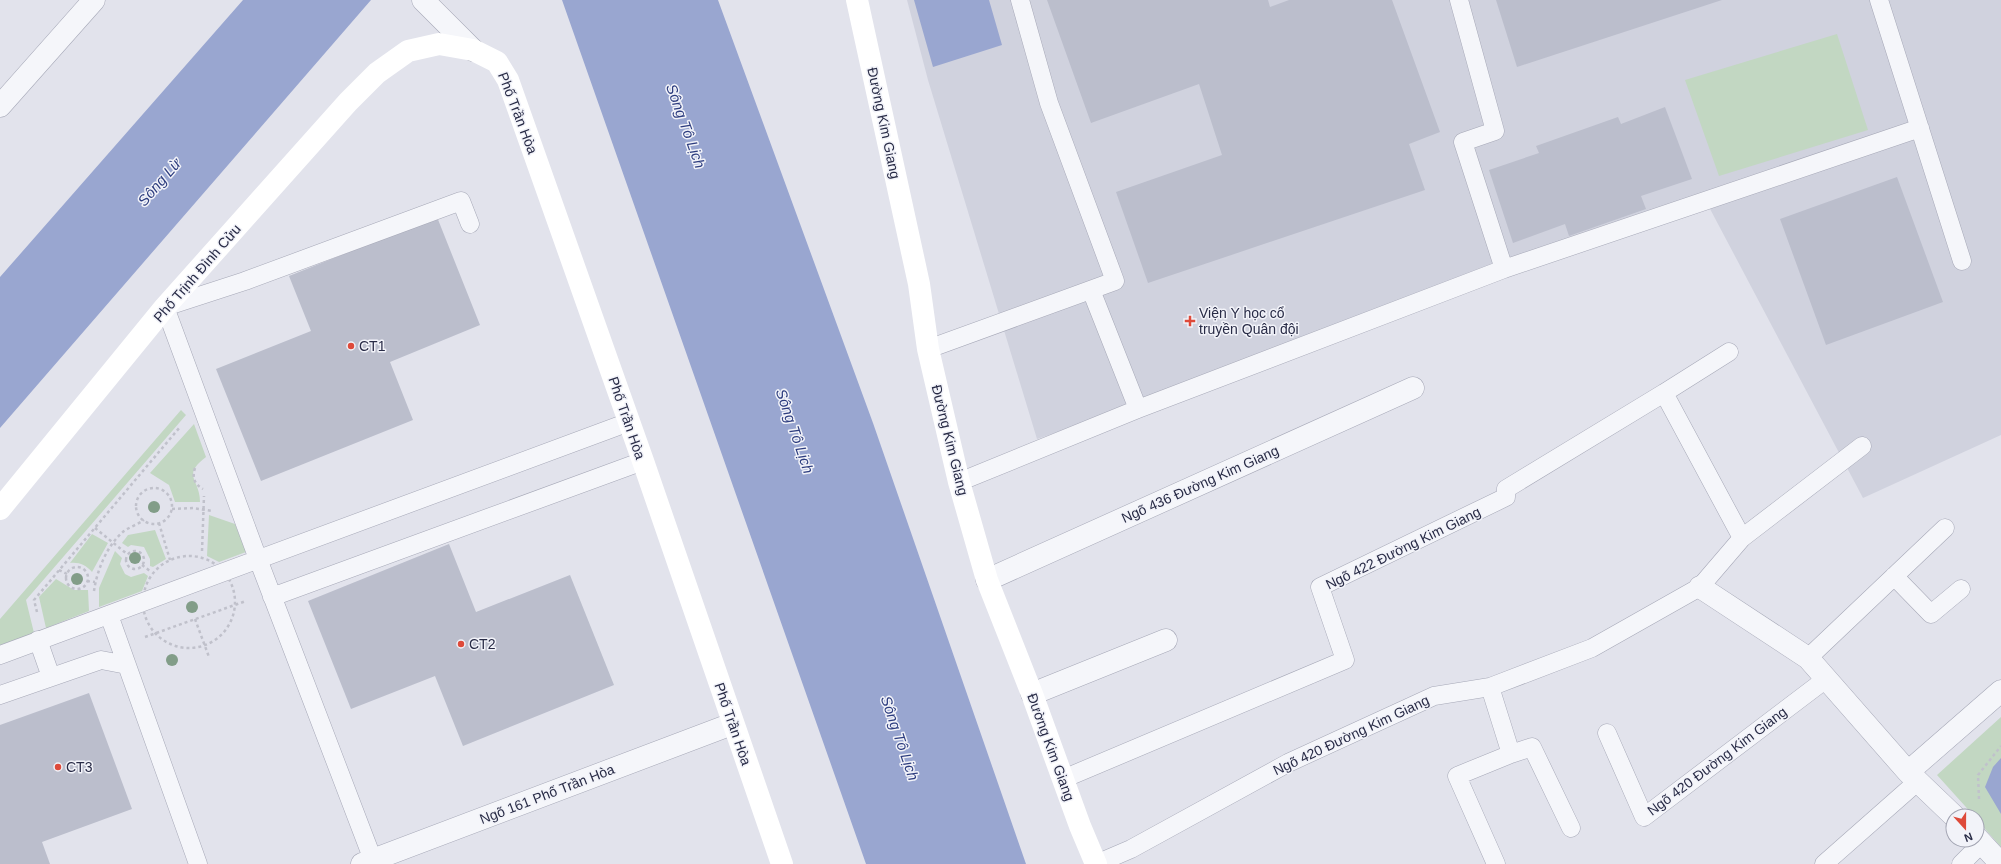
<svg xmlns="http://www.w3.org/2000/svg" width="2001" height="864" font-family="Arial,sans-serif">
<rect width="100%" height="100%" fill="#e2e3ec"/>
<!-- built -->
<path fill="#d0d2de" d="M907 0H2001V435L1863 498 1709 207 1037 439 928 80Z"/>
<!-- green -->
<path fill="#c2d7c2" d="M1837 34 1868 130 1719 176 1685 80Z
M181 410 186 415 26 600 34 633 0 645V619Z
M194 424 206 457C181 476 200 479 200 502H175L169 485 150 473Z
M209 515 235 524 246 552 219 562 207 556Z
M155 530 166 559 153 567 150 566V559L144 547 131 545 128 547 122 543 128 535Z
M92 534 108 543 92 572C86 565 79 562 70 563Z
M115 551 122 558 120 564 125 574 131 577 144 573 148 576 142 591 99 607V588Z
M56 579 74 590H88L89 611 46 628 39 597Z
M2001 717V847L1977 820V816H1974L1937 775Z"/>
<!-- water -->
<path fill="#99a6d0" d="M243 0H371L0 428V277Z
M562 0H718L873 423 1026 864H866Z
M914 0H989L1002 45 933 67Z
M2001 758V814L1985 787 1993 767Z"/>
<!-- building -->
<path fill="#bbbecc" d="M1047 0H1268L1270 7 1289 0H1392L1440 132 1409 144 1425 190 1148 283 1116 192 1222 155 1199 84 1091 123Z
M1496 0H1722L1517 67Z
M1665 107 1692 179 1641 196 1646 209 1569 236 1565 224 1513 243 1489 170 1539 153 1536 146 1618 117 1621 124Z
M1897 177 1943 302 1826 345 1780 219Z
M437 217 480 325 390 362 413 420 261 481 216 369 311 331 289 276Z
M449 544 476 612 570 575 614 685 463 746 435 676 351 709 308 601Z
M89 693 132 809 42 842 50 864H0V725Z"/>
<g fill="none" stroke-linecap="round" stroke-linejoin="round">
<!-- lane casing -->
<g stroke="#a6a8b7" stroke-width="19">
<path id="lane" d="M1879 0 1962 261
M1504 269 1920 128
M1091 290 1138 409
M928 349 1115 281 1049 103 1020 0
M1664 393 1729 352
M959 482 1138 409 1504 269 1463 142 1495 131 1459 0
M1894 576 1931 614 1961 589
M272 597 643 461
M109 615 198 864
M38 640 51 677
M0 655 629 422
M1808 658 1945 528
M1490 687 1511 754 1457 776 1496 864
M0 695 101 660 127 665
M1607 733 1644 817 1826 679
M1511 754 1532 747 1571 828
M1063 779 1345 660 1320 587 1506 497V489L1664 393 1742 538
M373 860 258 559 165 307 245 281 461 201 470 224
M1096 864 1131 849 1288 763 1434 696 1490 687 1592 648 1700 587 1742 538 1862 446
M1824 864 1917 782
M1961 864 1982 843"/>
</g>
<!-- street casing -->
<g stroke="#a6a8b7" stroke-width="23">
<path id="street" d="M423 0 473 50
M0 106 94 0
M987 580 1413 388
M1700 587 1808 658 1908 772 1954 816
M1032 694 1166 640
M1908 772 2001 691
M1977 838 2001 864
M362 864 732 724"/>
</g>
<!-- path -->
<path stroke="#c0c1cb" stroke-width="2.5" stroke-dasharray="3 3" stroke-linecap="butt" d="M195 468C192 477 194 484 203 489
M136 506a18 18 0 1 1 36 0a18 18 0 1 1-36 0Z
M172 509 193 508 212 511
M159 523 170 560
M95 528 127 554
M126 560a9 9 0 1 1 18 0a9 9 0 1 1-18 0Z
M202 551 204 496
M143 602a46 46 0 1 1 92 0a46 46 0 1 1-92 0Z
M142 565 150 571
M66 578a11 11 0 1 1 22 0a11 11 0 1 1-22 0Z
M59 570 67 574
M87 581 95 582
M94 591C97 570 107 545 124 531 130 527 138 524 144 520
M37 612 34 600 180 427
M195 619 209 657
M145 637 246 601
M1979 799 1978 775 2001 746"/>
<!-- lane -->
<use href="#lane" stroke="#f5f6fa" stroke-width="18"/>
<!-- street -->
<use href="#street" stroke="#f5f6fa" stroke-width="22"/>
<!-- secondary -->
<path stroke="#fff" stroke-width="22" d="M857 0 919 284 928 349 959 482 987 580 1032 694 1080 826 1096 864
M0 509 165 307 348 102 377 73 408 51 439 44 473 50 497 62 508 80 643 461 782 864"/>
</g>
<!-- trees -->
<g fill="#829d88">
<circle cx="154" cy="507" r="6"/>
<circle cx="135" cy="558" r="6"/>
<circle cx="77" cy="579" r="6"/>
<circle cx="192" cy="607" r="6"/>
<circle cx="172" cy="660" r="6"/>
</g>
<!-- markers -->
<g fill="#de4a3a" stroke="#f2f3f9" stroke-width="1.5">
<path d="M1188 315h4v4h4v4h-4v4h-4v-4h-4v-4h4z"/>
<circle cx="351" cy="346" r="4"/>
<circle cx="461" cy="644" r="4"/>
<circle cx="58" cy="767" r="4"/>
</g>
<g text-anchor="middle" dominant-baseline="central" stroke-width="3" stroke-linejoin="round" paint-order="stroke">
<!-- street labels -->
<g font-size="14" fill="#282b46" stroke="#f2f3f9">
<text transform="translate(518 113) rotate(69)">Phố Trần Hòa</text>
<text transform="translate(884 123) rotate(78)">Đường Kim Giang</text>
<text transform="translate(197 273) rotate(-49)">Phố Trịnh Đình Cửu</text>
<text transform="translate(627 418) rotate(71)">Phố Trần Hòa</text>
<text transform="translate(950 440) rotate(76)">Đường Kim Giang</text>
<text transform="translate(1200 484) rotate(-24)">Ngõ 436 Đường Kim Giang</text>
<text transform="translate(1403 548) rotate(-26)">Ngõ 422 Đường Kim Giang</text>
<text transform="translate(733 724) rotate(71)">Phố Trần Hòa</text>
<text transform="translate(1351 735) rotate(-25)">Ngõ 420 Đường Kim Giang</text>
<text transform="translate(1051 747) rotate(70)">Đường Kim Giang</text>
<text transform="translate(1717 761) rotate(-37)">Ngõ 420 Đường Kim Giang</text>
<text transform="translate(547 794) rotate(-21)">Ngõ 161 Phố Trần Hòa</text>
</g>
<!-- poi labels -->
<g font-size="14" fill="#282b46" stroke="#f2f3f9" text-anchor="start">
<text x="1199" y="313">Viện Y học cổ<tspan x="1199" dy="16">truyền Quân đội</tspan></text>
<text x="359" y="346">CT1</text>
<text x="469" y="644">CT2</text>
<text x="66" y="767">CT3</text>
</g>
<!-- water labels -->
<g font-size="15" font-style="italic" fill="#2d3d7f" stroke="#f2f3f9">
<text transform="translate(686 126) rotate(70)">Sông Tô Lịch</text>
<text transform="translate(159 182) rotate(-49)">Sông Lừ</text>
<text transform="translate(795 431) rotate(71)">Sông Tô Lịch</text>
<text transform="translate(900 738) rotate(71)">Sông Tô Lịch</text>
</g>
</g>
<!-- north arrow -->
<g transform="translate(1965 828) rotate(159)"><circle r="19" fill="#f2f3f9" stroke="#a1a3b1"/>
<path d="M0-3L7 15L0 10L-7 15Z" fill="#de4a3a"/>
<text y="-6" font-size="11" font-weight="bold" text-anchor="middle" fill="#282b46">N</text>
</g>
</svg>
